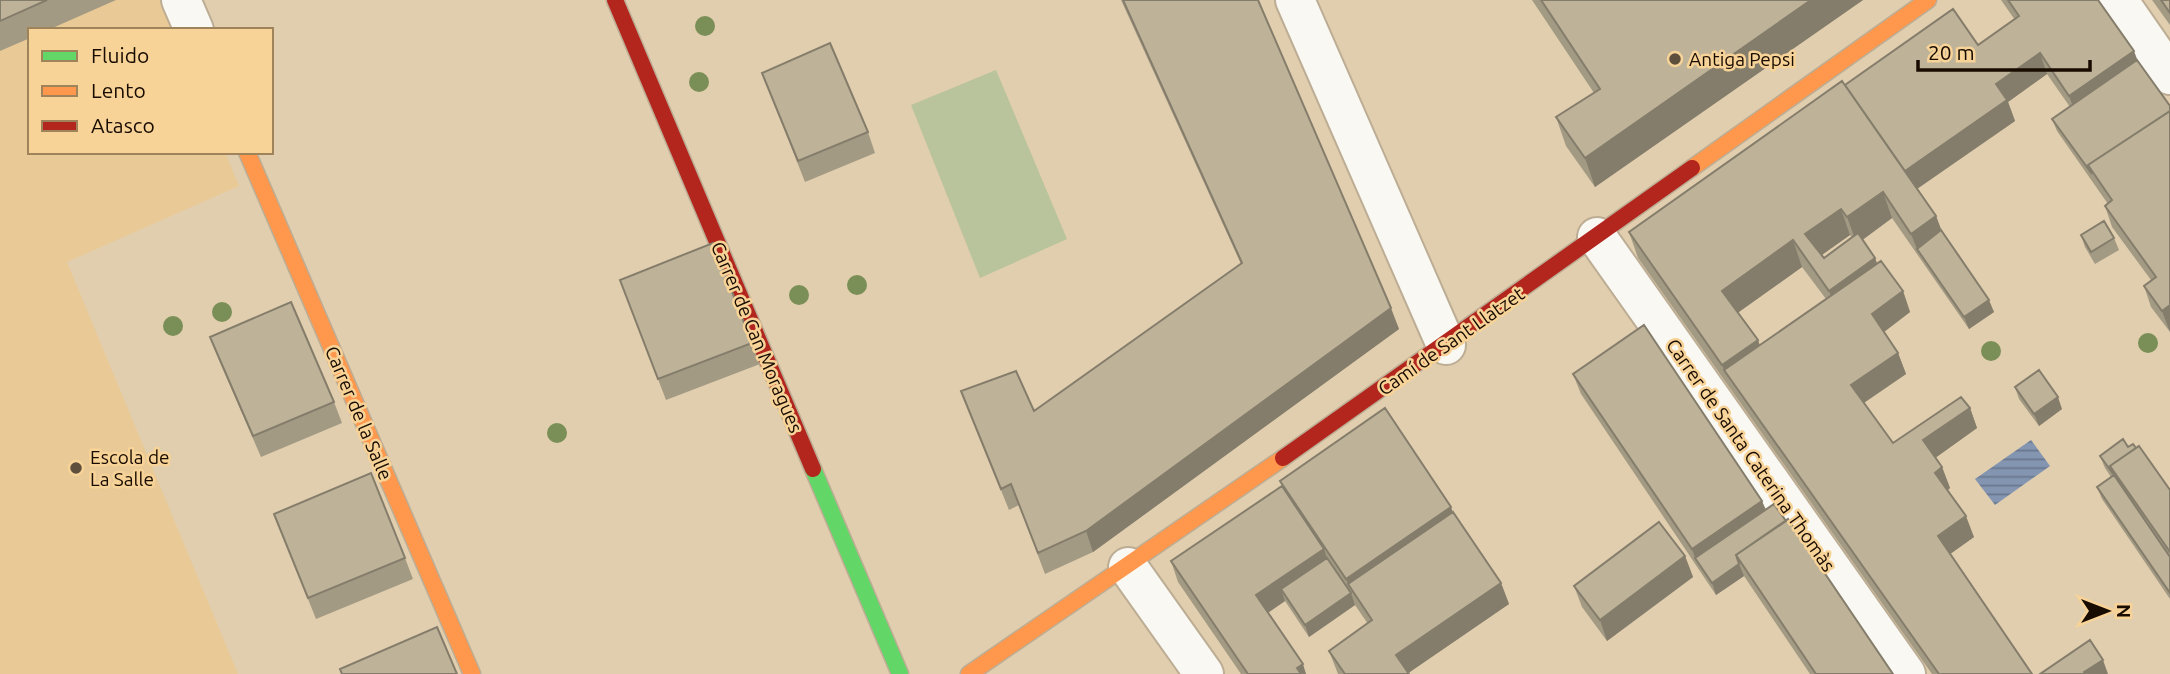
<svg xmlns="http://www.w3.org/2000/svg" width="2170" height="674" font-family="Ubuntu,sans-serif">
<defs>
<pattern id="water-rules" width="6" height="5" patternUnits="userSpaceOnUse" patternTransform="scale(1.75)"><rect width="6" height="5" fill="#8395b1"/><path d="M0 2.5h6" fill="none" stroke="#6a788e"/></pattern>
</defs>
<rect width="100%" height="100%" fill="#e1ceae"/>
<!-- built -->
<path fill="#e9ca97" d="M0 0H161L174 30H30V152H225L239 186 67 262 238 674H0Z"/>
<!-- garden -->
<path fill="#b9c49c" d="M996 70 1067 239 980 278 911 105Z"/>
<!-- water -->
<path fill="url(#water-rules)" d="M2031 440 2050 466 1995 505 1975 479Z"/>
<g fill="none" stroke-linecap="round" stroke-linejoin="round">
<!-- street casing -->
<g stroke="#bcad94" stroke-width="42">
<path id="street" d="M181 0 194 30
M1295 0 1446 345
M2118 0 2170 75
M1597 237 1906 674
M1128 567 1204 674"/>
</g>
<!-- fast casing -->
<g stroke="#bcad94" stroke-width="19">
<path id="fast" d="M813 469 900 674"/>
</g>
<!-- slow casing -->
<g stroke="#bcad94" stroke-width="19">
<path id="slow" d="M247 152 472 674
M1692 168 1928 0
M969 674 1283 458"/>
</g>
<!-- jam casing -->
<g stroke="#bcad94" stroke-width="19">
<path id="jam" d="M615 0 813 469
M1283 458 1692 168"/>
</g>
<!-- street -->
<use href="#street" stroke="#faf8f3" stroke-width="38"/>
<!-- fast -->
<use href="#fast" stroke="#63d668" stroke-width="16"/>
<!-- slow -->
<use href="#slow" stroke="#ff974d" stroke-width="16"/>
<!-- jam -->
<use href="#jam" stroke="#b3261e" stroke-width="16"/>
</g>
<!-- trees -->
<g fill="#7a8f57">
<circle cx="705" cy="26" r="10"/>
<circle cx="699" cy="82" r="10"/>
<circle cx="857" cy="285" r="10"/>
<circle cx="799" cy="295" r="10"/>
<circle cx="222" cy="312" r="10"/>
<circle cx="173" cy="326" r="10"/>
<circle cx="2148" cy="343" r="10"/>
<circle cx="1991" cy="351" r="10"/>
<circle cx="557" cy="433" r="10"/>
</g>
<!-- wall -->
<path fill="#a39a84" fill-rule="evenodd" d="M0 0H116L48 30H30V38L0 51Z
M1121 0H1258L1399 329 1093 552 1045 574 1019 505 1009 510 961 391 1034 411 1241 264Z
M1532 0H1863L1595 187 1566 146 1556 117 1594 93Z
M2001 0H2098L2170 332 2151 307 2144 286 2151 280 2112 227 2105 206 2108 204 2057 131 2052 119 2070 107 2047 74 2008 102 2015 121 1917 189 1936 216 1941 230 1994 312 1969 329 1892 218 1862 240 1875 258 1877 264 1903 291 1910 312 1884 332 1898 353 1906 374 1864 403 1893 443 1970 408 1977 428 1935 458 1942 467 1950 488 1948 490 1974 537 1950 554 2032 674H1932L1638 258 1629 232 1845 85 1978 45 2015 20ZM1850 235 1852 237 1824 258 1821 255ZM1802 267 1826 299 1759 345 1758 340 1738 312Z
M2152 0H2170V25Z
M762 73 868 132 875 153 805 182Z
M2081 235 2114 238 2119 250 2095 264 2085 247Z
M620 280 752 343 760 364 666 400Z
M210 337 334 402 342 423 261 457 218 358Z
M1573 374 1762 501 1766 510 1893 674H1810L1744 576 1716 595 1581 394Z
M2015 387 2062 409 2039 426 2019 399Z
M2128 447 2170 490V599L2102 499 2097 487 2111 477 2105 468 2100 456Z
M1280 481 1453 512 1501 583 1509 604 1408 673 1409 674H1338L1329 651 1368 624 1355 605 1309 637 1285 601 1268 613 1306 674H1241L1178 582 1171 561 1282 486Z
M274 514 405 558 413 579 316 619Z
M1685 556 1693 577 1607 641 1582 607 1574 586Z"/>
<!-- shaded-wall -->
<path fill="#857d6b" d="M1811 0H1863L1595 187 1585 158Z
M2134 51 2142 72 2077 117 2069 96Z
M2040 53 2047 74 2008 102 2015 121 1911 193 1904 172 1996 84Z
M1883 192 1892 218 1857 244 1847 217Z
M1841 209 1850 235 1815 260 1805 234Z
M1936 216 1946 242 1917 249 1911 234Z
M1793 240 1802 267 1732 317 1722 291Z
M1875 258 1885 284 1839 317 1829 291Z
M1903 291 1910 312 1880 335 1872 314Z
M1989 300 1994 312 1969 329 1964 317Z
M2170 305V332L2162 311Z
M1391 308 1399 329 1093 552 1086 531Z
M1758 340 1767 366 1724 370 1722 365Z
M1898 353 1906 374 1859 406 1851 385Z
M2058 397 2062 409 2039 426 2034 414Z
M1970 408 1977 428 1931 461 1923 440Z
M1942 467 1950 488 1943 494 1935 473Z
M1762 501 1770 522 1695 558 1692 549Z
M1451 507 1460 533 1348 584 1346 579Z
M1966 516 1974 537 1946 557 1938 536Z
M1324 549 1331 570 1281 589 1285 601 1263 616 1256 595Z
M1685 556 1693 577 1607 641 1600 620Z
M1739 564 1744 576 1716 595 1712 583Z
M1501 583 1509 604 1407 674 1396 655Z
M1351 593 1355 605 1309 637 1305 625Z
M2103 660 2108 674H2084V672Z
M1303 664 1306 674H1299L1297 668Z"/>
<!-- building -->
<path fill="#beb399" stroke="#857d6b" stroke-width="2" d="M0 0H47L0 21Z
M1123 0H1258L1391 308 1086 531 1038 553 1011 484 1001 489 961 391 1016 371 1034 411 1242 263Z
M1541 0H1811L1585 158 1556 117 1600 89Z
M2008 0H2098L2134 51 2069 96 2040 53 1996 84 2007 100 1905 171 1845 85 1953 9 1978 45 2019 16Z
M2161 0H2170V13Z
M830 43 868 132 798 161 762 73Z
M2137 60 2170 106V111L2088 165 2092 174 2052 119Z
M1842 81 1936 216 1911 234 1883 192 1847 217 1841 209 1805 234 1824 258 1858 233 1875 258 1829 291 1793 240 1722 291 1758 340 1722 365 1629 232Z
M2170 111V305L2162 311 2144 286 2156 277 2105 206 2112 200 2088 165Z
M2104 221 2114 238 2091 252 2081 235Z
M1941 230 1989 300 1964 317 1917 249Z
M713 243 752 343 658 379 620 280Z
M1881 261 1903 291 1872 314 1898 353 1851 385 1893 443 1961 397 1970 408 1923 440 1942 467 1935 473 1966 516 1938 536 2032 674H1939L1724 370Z
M291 302 334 402 253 436 210 337Z
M1644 325 1762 501 1692 549 1573 374Z
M2039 370 2058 397 2034 414 2015 387Z
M1385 408 1451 507 1346 579 1280 481Z
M2123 439 2128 447 2133 444 2136 448 2110 466 2114 475 2170 557V593L2097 487 2114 475 2100 456Z
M2139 446 2170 490V552L2110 466Z
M371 473 405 558 308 598 274 514Z
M1282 486 1324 549 1256 595 1303 664 1297 668 1301 674H1248L1171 561Z
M1774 504 1786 521 1736 555 1739 564 1712 583 1695 558Z
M1453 512 1501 583 1396 655 1409 674H1345L1329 651 1372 620 1348 584Z
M1788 519 1893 674H1816L1736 555Z
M1659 522 1685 556 1600 620 1574 586Z
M1327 558 1351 593 1305 625 1281 589Z
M437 627 457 674H342L340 669Z
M2090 640 2103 660 2084 672 2085 674H2040Z"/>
<!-- markers -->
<g fill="#5e4f3d" stroke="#f7d398" stroke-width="2.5">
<circle cx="1675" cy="59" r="7"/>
<circle cx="76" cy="468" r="7"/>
</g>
<g text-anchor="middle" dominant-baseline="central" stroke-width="5" stroke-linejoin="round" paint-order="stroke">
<!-- poi labels -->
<g font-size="19" fill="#180b00" stroke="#f7d398" text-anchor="start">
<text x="1689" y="59">Antiga Pepsi</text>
<text x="90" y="457">Escola de<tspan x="90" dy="22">La Salle</tspan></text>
</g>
<!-- street labels -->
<g font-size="19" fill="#180b00" stroke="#f7d398">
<text transform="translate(757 337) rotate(67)">Carrer de Can Moragues</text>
<text transform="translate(1451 341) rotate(-35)">Camí de Sant Llatzet</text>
<text transform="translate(359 413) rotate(67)">Carrer de la Salle</text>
<text transform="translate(1751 455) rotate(55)">Carrer de Santa Caterina Thomàs</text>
</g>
</g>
<!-- legend -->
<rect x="28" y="28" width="245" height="126" fill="#f7d398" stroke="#9e835b" stroke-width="2"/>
<rect x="42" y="51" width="35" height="10" fill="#63d668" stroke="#9e835b" stroke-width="2"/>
<text x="91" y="63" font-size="21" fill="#180b00">Fluido</text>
<rect x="42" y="86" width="35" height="10" fill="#ff974d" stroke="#9e835b" stroke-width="2"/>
<text x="91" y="98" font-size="21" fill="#180b00">Lento</text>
<rect x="42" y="121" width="35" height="10" fill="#b3261e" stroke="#9e835b" stroke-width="2"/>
<text x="91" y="133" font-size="21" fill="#180b00">Atasco</text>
<!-- north arrow -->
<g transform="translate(2107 611) rotate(90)" stroke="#f7d398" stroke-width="5" paint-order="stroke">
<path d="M0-5L12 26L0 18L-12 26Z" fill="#180b00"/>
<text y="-10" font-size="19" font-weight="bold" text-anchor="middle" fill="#180b00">N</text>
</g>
<!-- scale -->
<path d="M1918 60v10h172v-10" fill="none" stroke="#180b00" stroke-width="3.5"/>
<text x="1928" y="60" font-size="21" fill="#180b00" stroke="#f7d398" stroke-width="5" paint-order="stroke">20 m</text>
</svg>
